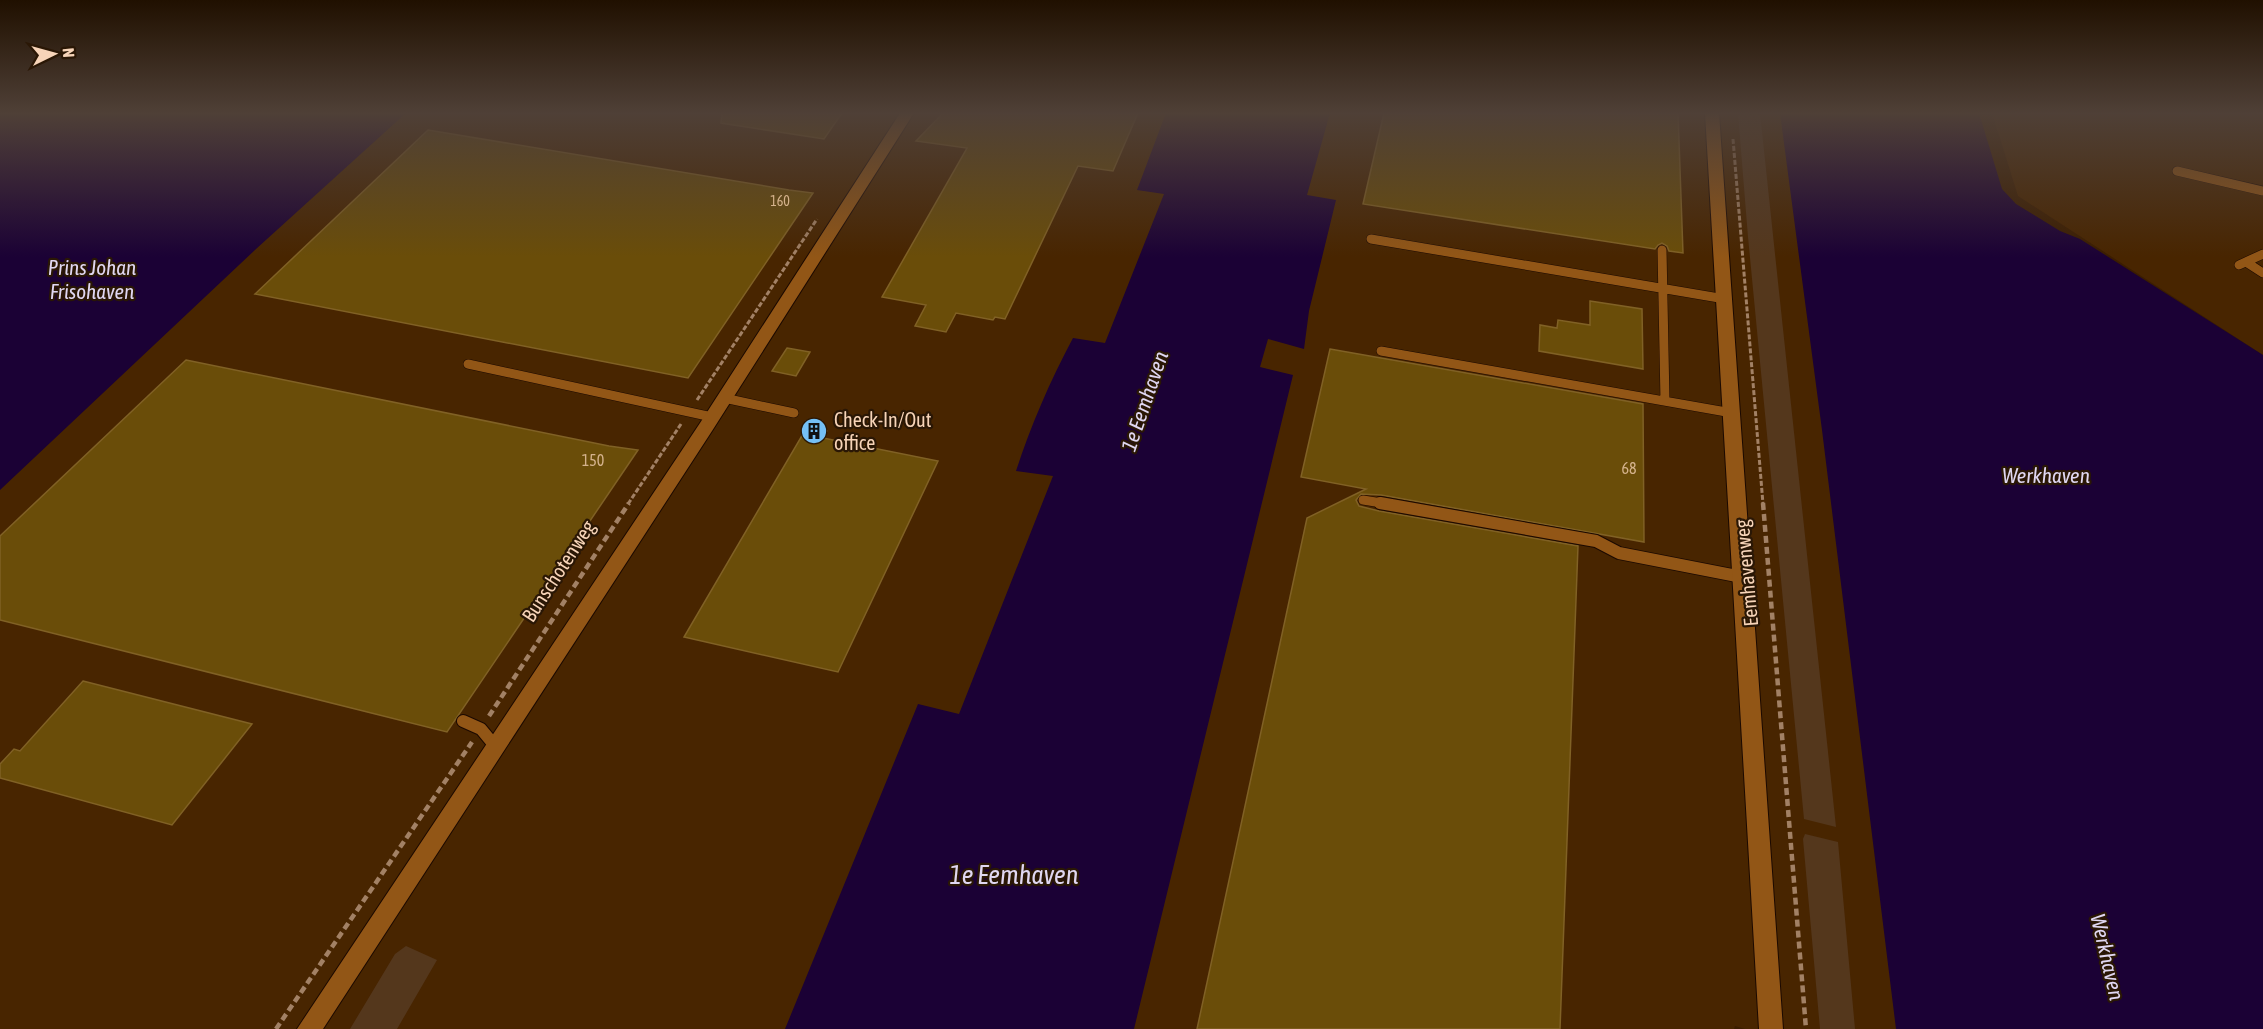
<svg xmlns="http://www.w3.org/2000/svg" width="2263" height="1029" font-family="'Asap Condensed',sans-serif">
<rect width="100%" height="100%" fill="#3b1d00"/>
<!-- built -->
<path fill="#482500" d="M357 113H1836L1963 1029H1745L1735 1026 1734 1029H0V420Z
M1992 113H2263V355L2018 196Z"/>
<!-- green -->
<path fill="#54371c" d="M1738 113H1760L1836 827 1804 819 1748 237Z
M1805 834 1838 842 1855 1029H1820L1803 839Z
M406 946 437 960 397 1029H350L395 954Z"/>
<!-- water -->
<path fill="#1b0135" d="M0 113H406L256 249 0 490Z
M1166 113H1330L1307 195 1336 200 1309 311 1304 349 1268 339 1260 367 1293 375 1134 1029H785L918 704 959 714 1053 476 1016 471C1031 425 1050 381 1073 338L1105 343 1164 194 1137 190Z
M1780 113H1979L2002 189 2016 204 2060 231 2080 239 2263 355V1029H1896L1822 430Z"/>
<!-- building -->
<path fill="#6a4d09" stroke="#806125" stroke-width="1.5" d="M722 113H842L824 139 721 123Z
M943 113H1138L1113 171 1078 166 1005 319 995 317 993 320 956 313 946 332 915 326 926 305 882 297 967 148 916 141Z
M1384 113H1678L1683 253 1669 251 1667 246 1662 243 1658 245 1655 249 1363 204Z
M428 130 789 190 813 193 688 378 255 294Z
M1590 301 1642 309 1643 369 1539 351 1540 325 1557 328 1558 320 1590 325Z
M787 348 810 352 796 376 772 371Z
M1330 349 1643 404 1644 542 1381 495 1361 494 1356 500 1359 506 1379 511 1578 546 1560 1029H1197L1307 518 1366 489 1301 477Z
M186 360 609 446 638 450 447 732 0 620V536Z
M807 427 827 431 823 438 938 461 838 672 684 637Z
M83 681 252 724 172 825 0 778V764L14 749 20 751Z"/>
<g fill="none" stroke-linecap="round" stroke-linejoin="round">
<!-- service-far1 casing -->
<g stroke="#1b0900" stroke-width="10">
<path id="service-far1" d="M2177 171 2263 191
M1371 239 1725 299
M1662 250 1665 401
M2246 262 2263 273
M2239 265 2263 254
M1381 351 1732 413
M468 364 712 417
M724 398 794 413
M1363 500 1388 504"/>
</g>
<!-- service casing -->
<g stroke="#1b0900" stroke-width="14">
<path id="service" d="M1380 503 1596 541 1619 553 1742 577
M463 721 481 729 495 746"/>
</g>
<!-- minor casing -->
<g stroke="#1b0900" stroke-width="2">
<path id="minor" d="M900 113H914L712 431 323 1029H297L700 423Z
M1705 113H1719L1783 1029H1759Z"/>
</g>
<!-- path-far1 -->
<path stroke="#a28165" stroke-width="3" stroke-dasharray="5 2" stroke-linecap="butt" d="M1733 139 1763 504
M697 400 817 219
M628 504 681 424"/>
<!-- path -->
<path stroke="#a28165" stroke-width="4.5" stroke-dasharray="7 4" stroke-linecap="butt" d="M1763 503 1806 1029
M489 716 629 503
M276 1029 472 742"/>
<!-- service-far1 -->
<use href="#service-far1" stroke="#925616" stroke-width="9"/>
<!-- service -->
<use href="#service" stroke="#925616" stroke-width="12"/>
<!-- minor -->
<use href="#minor" fill="#925616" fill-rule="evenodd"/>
</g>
<!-- sky -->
<linearGradient id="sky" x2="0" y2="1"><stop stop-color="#201000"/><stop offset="0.44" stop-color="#4f4037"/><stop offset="1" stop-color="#4f4037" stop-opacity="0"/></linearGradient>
<rect width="2263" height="257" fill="url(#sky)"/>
<!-- icons -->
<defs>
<g id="building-disc" transform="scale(1.35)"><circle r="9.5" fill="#75c0f6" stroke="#2a1705"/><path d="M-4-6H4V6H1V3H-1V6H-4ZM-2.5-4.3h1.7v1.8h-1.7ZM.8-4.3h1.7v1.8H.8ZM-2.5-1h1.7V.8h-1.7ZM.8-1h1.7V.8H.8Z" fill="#111"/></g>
</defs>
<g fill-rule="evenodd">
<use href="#building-disc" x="814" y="431"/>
</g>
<g text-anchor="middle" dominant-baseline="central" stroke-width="4.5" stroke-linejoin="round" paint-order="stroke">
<!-- far-number labels -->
<g font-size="14" fill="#d4b28c">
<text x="780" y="201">160</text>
</g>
<!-- number labels -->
<g font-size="16" fill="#d4b28c">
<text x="593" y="460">150</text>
<text x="1629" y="468">68</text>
</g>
<!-- poi labels -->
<g font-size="20" fill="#f7d4b8" stroke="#2a1705" text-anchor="start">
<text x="834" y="419">Check-In/Out<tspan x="834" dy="23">office</tspan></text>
</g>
<!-- street labels -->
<g font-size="20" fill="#f7d4b8" stroke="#2a1705">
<text transform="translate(558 571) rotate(-57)">Bunschotenweg</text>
<text transform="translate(1746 573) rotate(-95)">Eemhavenweg</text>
</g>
<!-- water labels -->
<g font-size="21" font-style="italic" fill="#e0d7f2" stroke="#2a1705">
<text x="92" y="267">Prins Johan<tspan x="92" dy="24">Frisohaven</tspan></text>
<text transform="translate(1144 401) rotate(-71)">1e Eemhaven</text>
<text x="2046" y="475">Werkhaven</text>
<text transform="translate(2108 957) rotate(77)">Werkhaven</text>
</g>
<!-- near-water labels -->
<g font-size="26" font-style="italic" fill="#e0d7f2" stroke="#2a1705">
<text x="1014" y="875">1e Eemhaven</text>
</g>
</g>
<!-- north arrow -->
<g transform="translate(54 54) rotate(85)" stroke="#2a1705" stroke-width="4.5" paint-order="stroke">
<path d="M0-4.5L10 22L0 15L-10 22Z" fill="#f7d4b8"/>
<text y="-9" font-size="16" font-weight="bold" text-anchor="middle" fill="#f7d4b8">N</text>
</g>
</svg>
